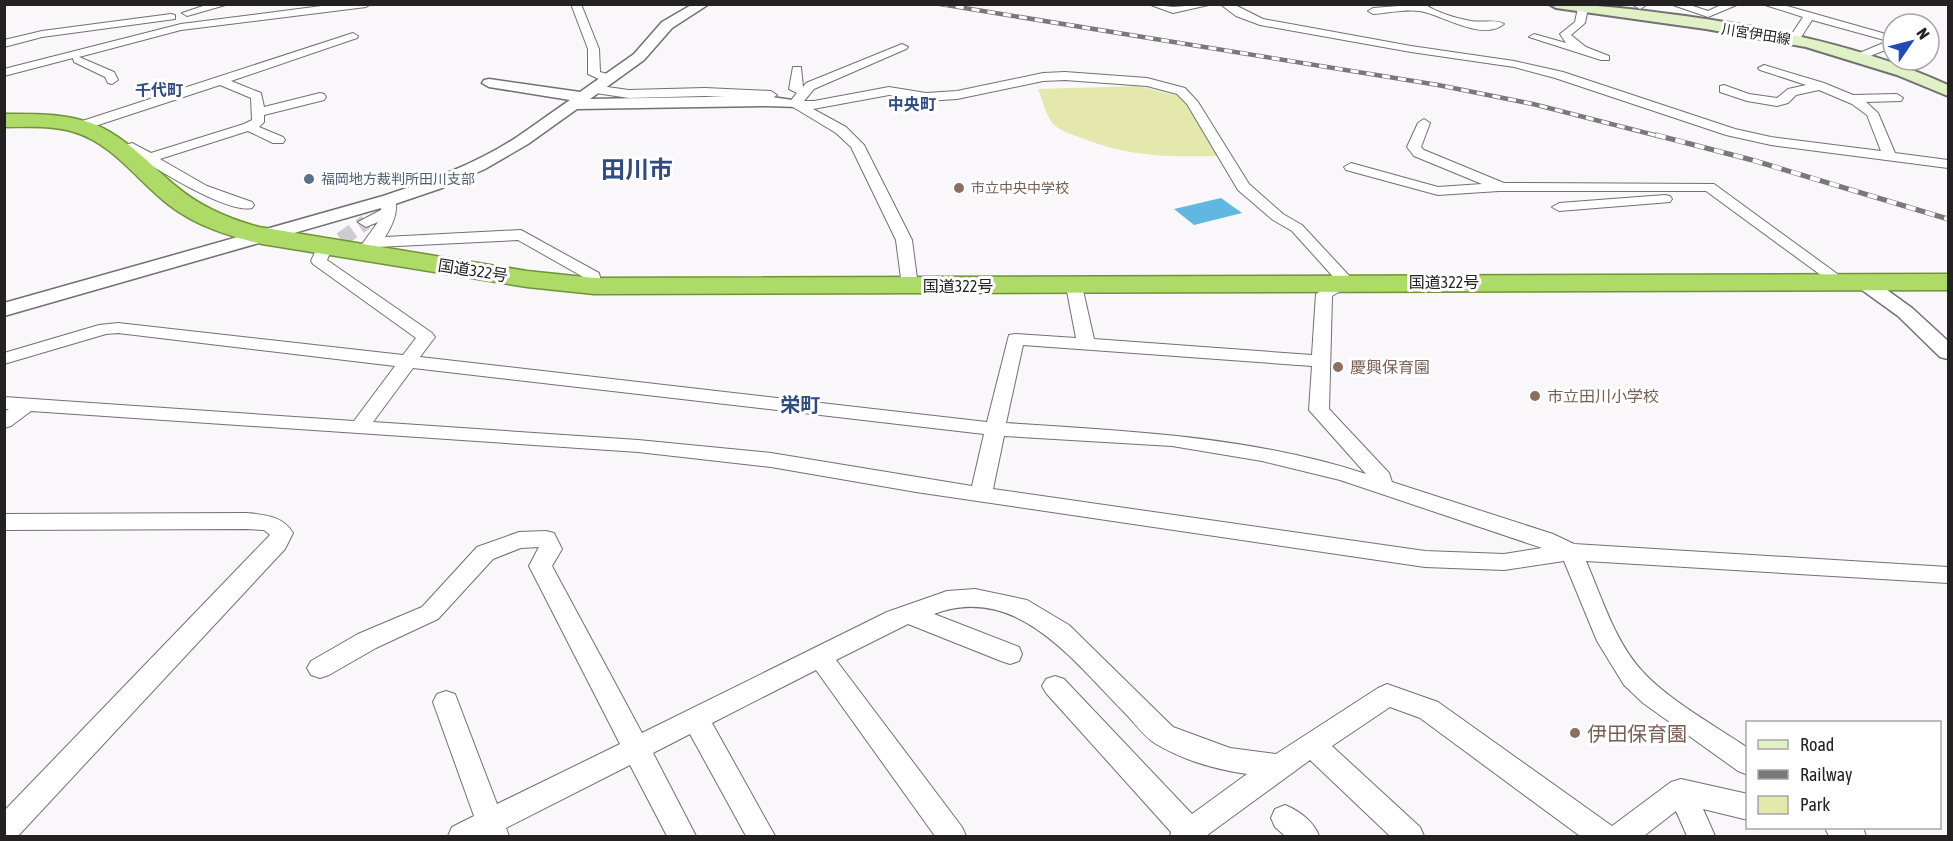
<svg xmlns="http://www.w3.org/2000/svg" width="1953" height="841" font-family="'Asap Condensed','Noto Sans JP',sans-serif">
<rect width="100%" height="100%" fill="#f9f7f9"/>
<!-- green -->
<path fill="#e4e8ad" d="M1139 86 1182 97 1219 156C1169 157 1129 157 1082 138 1073 135 1060 131 1053 124 1046 116 1042 99 1038 89Z"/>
<!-- water -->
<path fill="#62b7e1" d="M1221 198 1242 213 1194 225 1174 209Z"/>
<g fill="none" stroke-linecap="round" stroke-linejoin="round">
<!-- minor-tunnel -->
<path stroke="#ceccce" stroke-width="15" stroke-dasharray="15 8" stroke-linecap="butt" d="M322 253 366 222"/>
<!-- minor casing -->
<g stroke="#727072" stroke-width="2">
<path id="minor" d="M209 4H229L187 16 182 13Z
M337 4H371L366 7 181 30 79 57 114 72 118 80 112 84 108 83 105 77 74 62 73 58 4 76V69L181 24Z
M571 4H581L599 49 600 72 611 75V81H603L588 74V49Z
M1148 4 1173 7 1213 4 1173 13Z
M1220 4H1233L1263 19 1411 46 1514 61 1563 72 1735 129 1771 137 1881 151 1867 115 1852 104 1819 90 1796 95 1788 103 1777 106 1747 101 1720 92V86L1724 85 1749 94 1777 98 1788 89 1806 85 1760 70 1758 68 1764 65 1824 83 1853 95 1897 94 1903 98 1901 101 1866 102 1878 113 1895 153 1948 160V168L1771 145 1726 135 1555 78 1514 67 1411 52 1260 25 1236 16Z
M1424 4C1438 13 1455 18 1471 21 1481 23 1497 19 1504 24 1482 42 1443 15 1420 11 1405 9 1387 13 1373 14L1368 11 1373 8Z
M1631 4H1644L1645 6 1640 9Z
M1670 4H1687L1708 11 1723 4H1739L1708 17Z
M1762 4H1780L1893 36V47L1865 58H1857V54L1888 41 1812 20 1798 42H1790L1788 40 1803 17Z
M1583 5 1588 8 1585 23 1571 35 1586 47 1609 56V60H1601L1529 37 1534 34 1566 43 1560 34 1575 22 1578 8Z
M171 14 175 15V19L42 37 4 47V40L42 31Z
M353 33 358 36 357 38 231 81 261 93 264 107 320 93 324 94 326 97 324 100 264 115V122L259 127 283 137 285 140 283 143H273L248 131 160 159 207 186 252 202 254 205 252 208C227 214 153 167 130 152L120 155 113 151 115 148 132 143 151 153 244 124 252 120 251 98 220 85 83 130H73L72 127 73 124Z
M902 44 908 47 906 49 814 89 804 101H814L889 87 926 93 957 91 1043 73 1065 72 1147 78 1185 88 1198 102 1249 184 1283 214 1302 225 1355 282 1332 296 1329 409 1389 473 1392 482 1553 534 1574 544 1948 567V583L1586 561C1602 598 1615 642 1643 672 1670 701 1714 725 1748 748V775L1738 771 1643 703 1624 685 1597 641 1564 561 1504 570 1425 567 916 492 771 467 638 452 31 411 11 426 4 428V412L9 409H4V397L354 421 395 366 118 333 106 334 4 364V353L99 325 118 323 403 355 416 338 313 264 311 261 316 250 322 248 330 253 327 260 432 333 435 337 420 357 987 422 1009 335 1015 334 1076 338 1066 286 1074 281 1082 286 1094 339 1312 355 1316 294 1337 281 1292 231 1273 220 1238 190 1187 104 1177 94 1147 86 1065 80 1043 81 957 99 926 101 889 95 813 109 846 127 864 145 912 240 918 286 910 291 904 290 902 286 896 240 851 147 836 133 788 104 797 93 789 89 793 67H801L803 87 806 83ZM1023 345 1312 366 1309 410 1366 474C1250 436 1128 431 1006 423ZM413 368 984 434 972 486 771 453 638 440 373 422ZM1004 436 1172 446 1262 461 1340 480 1542 548 1504 554 1425 551 993 489Z
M593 85 629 90 705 88 771 91 777 95 771 99 705 96 629 98 589 92V86Z
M1424 119 1430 123 1421 147 1424 150 1504 183 1714 184 1847 281 1845 284H1833L1706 191H1499L1438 195 1346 170 1344 167 1351 163 1438 187 1482 184 1414 156 1407 147 1418 123Z
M1665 195 1670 196 1672 199 1670 202 1559 211 1552 207 1559 203Z
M389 196 394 197C400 210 392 226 385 237L521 230 599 273 602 286 594 291 588 290 585 278 518 240 377 247 374 250H362L360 247 378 222 366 227 358 222 381 210 382 200Z
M247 513C265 515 283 516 293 533L285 549 18 836H4V811L270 535 264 530 247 529 4 530V514Z
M546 531 554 533 562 549 552 566 642 733 887 612 947 591 975 589 1027 600 1069 625 1173 727 1230 748 1276 754 1378 688 1387 684 1438 702 1612 826 1671 782 1681 779 1748 794V820L1703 809 1715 836H1687L1676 811 1644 836H1580L1420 718 1390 707 1332 746 1420 827 1424 836H1390L1310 760 1206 836H1170L1171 832 1046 693 1042 686 1046 679 1055 676 1064 679 1192 814 1247 774C1217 770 1183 760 1156 744 1144 737 1134 722 1124 712 1072 660 1017 583 934 614L1019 647 1022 654 1019 661 1010 664 1001 661 908 624 836 660 962 827 966 836H935L816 670 712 723 775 836H746L690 734 653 753 696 836H667L630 765 506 828 509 836H448L452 827 474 816 433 702 437 694 446 691 455 694 497 804 620 744 529 566 539 547 521 548 493 559 438 619 376 648 329 675 320 678 311 675 307 668 311 661 358 634 422 607 477 547 519 532Z
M1285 805C1300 811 1314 822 1319 836H1285L1275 827 1271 818 1275 809Z
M1825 828H1863L1866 836H1829Z"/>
</g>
<!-- tertiary casing -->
<g stroke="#727072" stroke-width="3">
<path id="tertiary" d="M693 4H709L672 28 644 60 590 99 765 96 799 101 802 104 799 107 765 106 577 109 528 144 485 169 442 188 395 204 4 316V303L383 196C429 181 476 164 517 137 535 125 552 112 570 100L489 87 482 83 484 80 489 79 580 92 634 54 662 22Z
M1862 275 1869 277 1912 308 1948 341V359L1940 357 1898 316 1855 285 1852 281 1855 277Z"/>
</g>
<!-- secondary casing -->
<g stroke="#727072" stroke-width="4">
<path id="secondary" d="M1549 4C1595 4 1639 10 1685 16 1776 29 1864 47 1948 85V96L1897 75 1806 47 1706 29 1556 8Z"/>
</g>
<!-- trunk casing -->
<g stroke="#709337" stroke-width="3">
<path id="trunk" d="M4 114C35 114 67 113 96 125 127 138 151 166 177 187 201 207 229 219 259 227L527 271 594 278 1948 274V290L594 294 527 287 262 244C229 236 196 226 169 205 138 181 112 143 74 132 52 125 27 127 4 127Z"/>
</g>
<!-- minor -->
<use href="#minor" fill="#fff" fill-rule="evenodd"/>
<!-- tertiary -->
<use href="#tertiary" fill="#fff" fill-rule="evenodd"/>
<!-- secondary -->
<use href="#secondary" fill="#e1f1c6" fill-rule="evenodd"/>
<!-- trunk -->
<use href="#trunk" fill="#aeda68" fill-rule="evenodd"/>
<!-- rail-far1 casing -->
<g stroke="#797779" stroke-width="4.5">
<path id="rail-far1" d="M940 4 1438 85 1533 104 1662 137"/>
</g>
<!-- rail casing -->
<g stroke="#797779" stroke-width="5">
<path id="rail" d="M1656 135 1752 160 1948 219"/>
</g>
<!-- rail-far1 -->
<use href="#rail-far1" stroke="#fff" stroke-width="3" stroke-dasharray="8" stroke-linecap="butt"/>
<!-- rail -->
<use href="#rail" stroke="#fff" stroke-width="4" stroke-dasharray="10" stroke-linecap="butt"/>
</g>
<!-- markers -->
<circle fill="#5c6f8a" stroke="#fff" stroke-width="2" cx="309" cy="179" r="6"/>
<g fill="#8d6e63" stroke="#fff" stroke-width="2">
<circle cx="959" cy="188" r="6"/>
<circle cx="1338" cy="367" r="6"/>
<circle cx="1535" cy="396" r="6"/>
<circle cx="1575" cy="733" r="6"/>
</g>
<g text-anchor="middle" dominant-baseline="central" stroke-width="6" stroke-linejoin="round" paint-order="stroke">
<!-- far-street labels -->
<g font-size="14" fill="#232122" stroke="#fff">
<text transform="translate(1756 34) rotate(9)">川宮伊田線</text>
</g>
<!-- far-service labels -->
<g font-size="14" fill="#4e5e75" stroke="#fff" text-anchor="start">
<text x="321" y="179">福岡地方裁判所田川支部</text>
</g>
<!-- far-education labels -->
<g font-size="14" fill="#785e54" stroke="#fff" text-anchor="start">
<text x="971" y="188">市立中央中学校</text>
</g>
<!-- far-quarter labels -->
<g font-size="16" font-weight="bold" fill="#304a83" stroke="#fff">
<text x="159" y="90">千代町</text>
<text x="912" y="104">中央町</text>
</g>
<!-- street labels -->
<g font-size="16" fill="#232122" stroke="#fff">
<text transform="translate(473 270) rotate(9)">国道322号</text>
<text x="1444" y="282">国道322号</text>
<text x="958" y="286">国道322号</text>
</g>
<!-- education labels -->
<g font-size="16" fill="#785e54" stroke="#fff" text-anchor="start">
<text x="1350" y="367">慶興保育園</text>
<text x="1547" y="396">市立田川小学校</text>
</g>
<!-- quarter labels -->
<g font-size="20" font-weight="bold" fill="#304a83" stroke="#fff">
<text x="800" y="404">栄町</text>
</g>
<!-- near-education labels -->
<g font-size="20" fill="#785e54" stroke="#fff" text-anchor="start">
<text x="1587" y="733">伊田保育園</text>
</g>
<!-- far-town labels -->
<g font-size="24" font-weight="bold" fill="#304a83" stroke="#fff">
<text x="637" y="169">田川市</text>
</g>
</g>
<!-- border -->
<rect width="1953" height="841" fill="none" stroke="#232122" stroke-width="12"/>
<!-- legend -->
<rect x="1746" y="721" width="195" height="108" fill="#ffffff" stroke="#a7a6a7" stroke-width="1.5"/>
<rect x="1758" y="740" width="30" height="9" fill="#e1f1c6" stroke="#a7a6a7" stroke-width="1.5"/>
<text x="1800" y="751" font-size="18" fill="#232122">Road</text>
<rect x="1758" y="770" width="30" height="9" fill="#797779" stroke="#a7a6a7" stroke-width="1.5"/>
<text x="1800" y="781" font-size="18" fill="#232122">Railway</text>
<rect x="1758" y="796" width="30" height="18" fill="#e4e8ad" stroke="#a7a6a7" stroke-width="1.5"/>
<text x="1800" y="811" font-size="18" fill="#232122">Park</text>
<!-- north arrow -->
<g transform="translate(1911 42) rotate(55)"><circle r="28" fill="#ffffff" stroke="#a7a6a7" stroke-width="1.5"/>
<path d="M0-4.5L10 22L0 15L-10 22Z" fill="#204bb9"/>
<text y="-9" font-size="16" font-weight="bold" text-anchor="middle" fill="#232122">N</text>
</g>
</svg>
